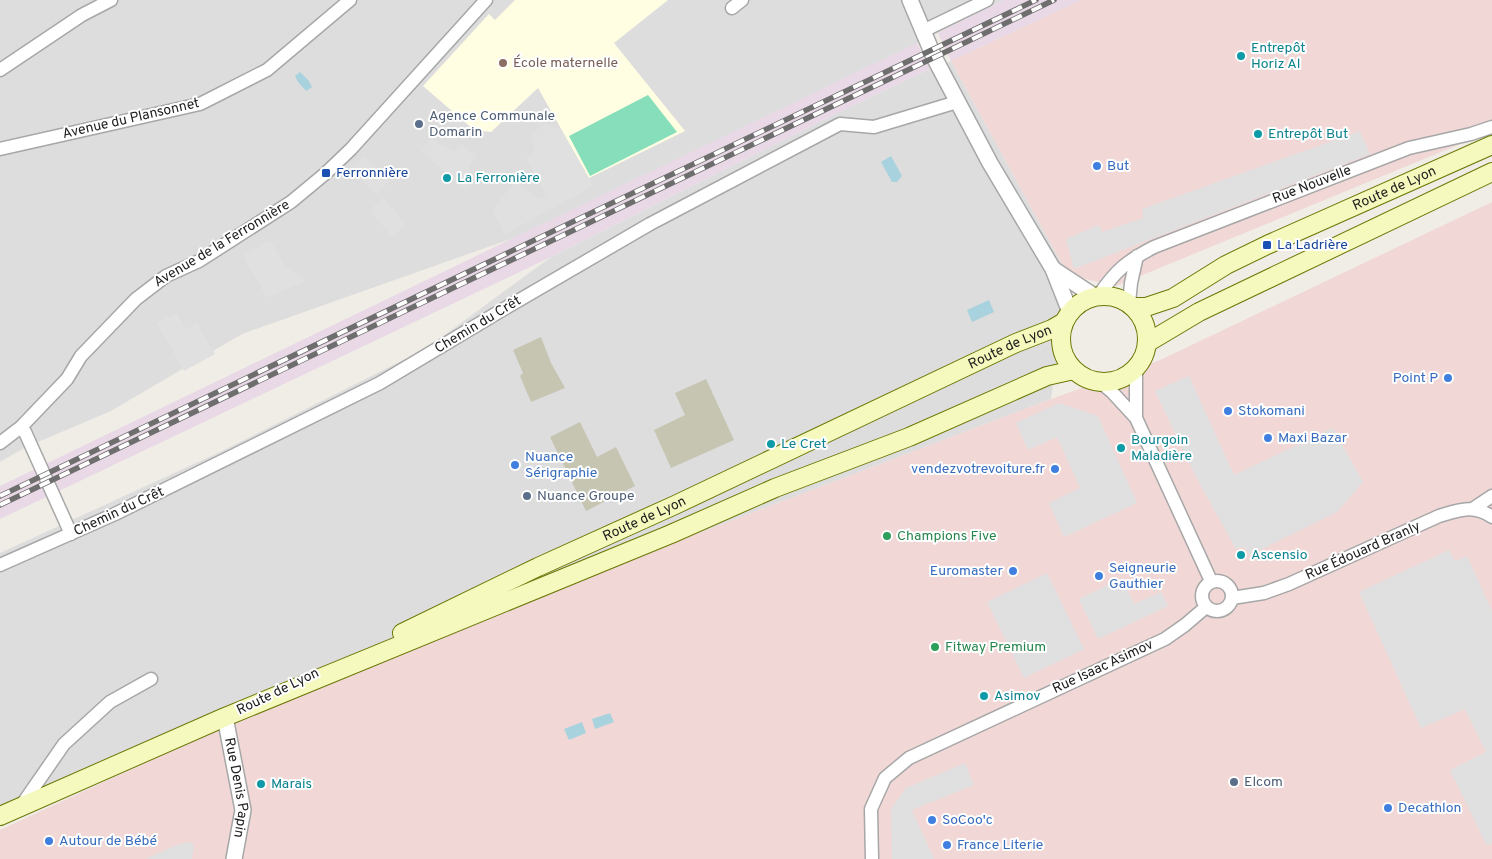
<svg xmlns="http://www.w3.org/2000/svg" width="1492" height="859" font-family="Overpass,sans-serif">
<rect width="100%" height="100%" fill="#f0ede7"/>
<!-- residential -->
<path fill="#dedddd" d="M0 0H1004L918 43 519 236 242 334 111 411 24 448 0 462Z
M951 61 1068 275 1051 399 583 577 261 709 0 826V553L220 452 427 348 551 257 841 111 930 69Z"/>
<!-- commercial -->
<path fill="#f1d8d7" d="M1081 0H1492V131L1116 286 1068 275 951 61Z
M1492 202V859H0V830L261 709 583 577 1051 399 1160 360Z"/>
<!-- industrial -->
<path fill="#e9d9e6" d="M1004 0H1081L951 61 938 33Z
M917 43 930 69 841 111 551 257 0 519V486Z"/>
<!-- education -->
<path fill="#fffee2" d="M515 0H668L614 43 685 131 589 178 538 88 491 132 474 130 423 86 489 14 495 20Z"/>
<!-- construction -->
<path fill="#c5c5b2" d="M541 337 551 363 565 388 531 402 520 376 523 373 513 350Z
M706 379 734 440 671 468 654 430 685 415 675 393Z
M580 422 597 457 616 447 635 486 586 511 550 437Z"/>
<!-- pitch -->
<path fill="#87debb" d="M648 95 677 132 590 176 569 136Z"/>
<!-- parking -->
<path fill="#e0e0e0" d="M546 124 561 130 593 186 505 234 492 211 516 180 539 200 546 196 526 156 535 151 531 141 532 133Z
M1360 131 1370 154 1074 269 1066 239 1099 225 1102 232 1143 218 1142 209Z
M432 138 439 144 455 151 462 144 477 157 469 165 473 182 466 190 421 151Z
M365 156 390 181 377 194 351 170Z
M383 198 406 224 393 237 369 211Z
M270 240 286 266 305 281 267 298 243 256Z
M177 313 186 329 197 323 215 354 184 371 157 323Z
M1189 376 1234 475 1333 428 1363 482 1337 512 1250 555 1244 547 1236 549 1196 477 1155 391Z
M1059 403 1098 416 1137 503 1064 537 1049 503 1080 488 1057 437 1028 450 1016 423Z
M1449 550 1455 561 1467 556 1492 611V843L1487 846 1450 770 1486 752 1465 709 1421 728 1359 592Z
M1047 573 1084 649 1024 678 987 602Z
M1122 578 1134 604 1161 592 1168 606 1098 639 1079 599Z
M965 763 974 785 912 810 934 859H892L891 809 906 788Z
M190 842 194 845 192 859H145L177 845Z"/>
<!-- water -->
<path fill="#a8d2dd" d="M300 72 309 81 312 87 306 91 298 82 295 76Z
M891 156 902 176 897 182H892L881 162Z
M989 300 994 312 972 322 967 310Z
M610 713 614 722 595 729 592 719Z
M582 722 586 733 569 740 564 729Z"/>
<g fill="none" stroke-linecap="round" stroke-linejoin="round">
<!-- minor casing -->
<g stroke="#a7a7a7" stroke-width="15">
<path id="minor" d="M732 8 742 0
M923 31 987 0
M0 70 82 15 111 0
M0 149 200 104 267 70 350 0
M1099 295C1116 270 1127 261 1154 247L1409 148 1471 134 1492 127
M1129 303 1131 283 1137 256
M1136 368V418
M1100 382 1112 392 1136 418 1211 581
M21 427 25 432 71 534
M0 443 21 427 67 379 81 356 136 299 166 276 199 261 291 202 326 173 351 149 486 0
M1474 508 1492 496
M0 565 115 514 380 383 497 313 650 224 840 124 874 127 957 102
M1202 596a15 15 0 1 1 30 0a15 15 0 1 1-30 0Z
M1232 598 1264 593 1289 584 1439 516C1459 510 1474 504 1492 517
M21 806 64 744 110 702 151 679
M872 859 871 809 885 778 909 758 1165 639 1185 625 1206 607"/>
</g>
<!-- tertiary casing -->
<g stroke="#a7a7a7" stroke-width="18">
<g id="tertiary">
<path d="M910 0 934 57 990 163 1053 269 1070 312"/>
<path d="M1053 269 1094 296"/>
<path id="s1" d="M225 717 243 810 234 859"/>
</g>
</g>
<!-- secondary casing -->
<g stroke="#6c7807" stroke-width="20">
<g id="secondary">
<circle cx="1104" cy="339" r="43"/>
<path id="s2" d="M1134 307H1146L1173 298 1226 265 1267 245 1492 145"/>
<path d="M1147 343 1199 312 1492 172"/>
<path id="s3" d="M402 633 538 567 675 505 1016 343 1052 329 1064 322"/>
<path d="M0 816 225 717 671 534 775 488 909 437 1047 376 1074 370"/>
</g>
</g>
<!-- minor -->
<use href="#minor" stroke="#fff" stroke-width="12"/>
<!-- tertiary -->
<use href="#tertiary" stroke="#fff" stroke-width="15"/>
<!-- secondary -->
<use href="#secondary" stroke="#f6f9bd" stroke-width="18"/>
<!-- rail casing -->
<g stroke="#6e6e6e" stroke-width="5.5">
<path id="rail" d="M0 496 1036 0
M0 505 1054 0"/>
</g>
<!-- rail -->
<use href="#rail" stroke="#fff" stroke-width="4" stroke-dasharray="11" stroke-linecap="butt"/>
</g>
<!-- markers -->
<g fill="#0f9aa8" stroke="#fff" stroke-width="2">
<circle cx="1241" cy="56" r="5"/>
<circle cx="1258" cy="134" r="5"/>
<circle cx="447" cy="178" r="5"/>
<circle cx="771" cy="444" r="5"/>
<circle cx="1121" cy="448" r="5"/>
<circle cx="1241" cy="555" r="5"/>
<circle cx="984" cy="696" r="5"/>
<circle cx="261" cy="784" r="5"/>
</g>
<circle fill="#8d6e63" stroke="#fff" stroke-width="2" cx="503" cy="63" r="5"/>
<g fill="#5c6f8a" stroke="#fff" stroke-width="2">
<circle cx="419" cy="124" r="5"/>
<circle cx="527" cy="496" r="5"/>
<circle cx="1234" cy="782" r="5"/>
</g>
<g fill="#3f7fe0" stroke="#fff" stroke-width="2">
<circle cx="1097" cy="166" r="5"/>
<circle cx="1448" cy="378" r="5"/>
<circle cx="1228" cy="411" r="5"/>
<circle cx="1268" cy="438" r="5"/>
<circle cx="515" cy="465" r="5"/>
<circle cx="1055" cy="469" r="5"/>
<circle cx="1013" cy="571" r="5"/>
<circle cx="1099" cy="576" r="5"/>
<circle cx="1388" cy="808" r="5"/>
<circle cx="932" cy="820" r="5"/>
<circle cx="49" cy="841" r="5"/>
<circle cx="947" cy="845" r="5"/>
</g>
<g fill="#1a4fb4" stroke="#fff" stroke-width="2">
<rect x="321" y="168" width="10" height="10" rx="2.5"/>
<rect x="1262" y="240" width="10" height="10" rx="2.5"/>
</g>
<g fill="#2e9e5b" stroke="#fff" stroke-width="2">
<circle cx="887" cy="536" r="5"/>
<circle cx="935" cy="647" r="5"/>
</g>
<g text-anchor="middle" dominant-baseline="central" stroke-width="4" stroke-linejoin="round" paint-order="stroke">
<!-- culture labels -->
<g font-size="14" fill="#0d838f" stroke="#fff" text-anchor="start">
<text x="1251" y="48">Entrepôt<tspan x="1251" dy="16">Horiz Al</tspan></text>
<text x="1268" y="134">Entrepôt But</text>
<text x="457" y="178">La Ferronière</text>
<text x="1131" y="440">Bourgoin<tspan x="1131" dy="16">Maladière</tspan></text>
<text x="781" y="444">Le Cret</text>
<text x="1251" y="555">Ascensio</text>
<text x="994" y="696">Asimov</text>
<text x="271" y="784">Marais</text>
</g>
<!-- education labels -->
<g font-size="14" fill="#785e54" stroke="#fff" text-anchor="start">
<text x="513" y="63">École maternelle</text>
</g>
<!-- service labels -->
<g font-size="14" fill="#4e5e75" stroke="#fff" text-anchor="start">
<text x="429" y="116">Agence Communale<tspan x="429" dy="16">Domarin</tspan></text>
<text x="537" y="496">Nuance Groupe</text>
<text x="1244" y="782">Elcom</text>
</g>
<!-- street labels -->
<g font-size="14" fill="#202020" stroke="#fff">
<text transform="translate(131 119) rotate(-13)">Avenue du Plansonnet</text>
<text transform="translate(1312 185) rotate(-21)">Rue Nouvelle</text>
<text stroke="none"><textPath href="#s2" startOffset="288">Route de Lyon</textPath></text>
<text transform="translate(222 244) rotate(-31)">Avenue de la Ferronnière</text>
<text transform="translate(478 325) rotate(-31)">Chemin du Crêt</text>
<text stroke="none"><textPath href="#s3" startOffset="672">Route de Lyon</textPath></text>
<text transform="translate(119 512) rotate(-25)">Chemin du Crêt</text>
<text stroke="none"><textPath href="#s3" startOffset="268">Route de Lyon</textPath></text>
<text transform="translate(1363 551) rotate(-24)">Rue Édouard Branly</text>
<text transform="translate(1103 667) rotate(-25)">Rue Isaac Asimov</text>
<text transform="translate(278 692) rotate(-26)">Route de Lyon</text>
<text stroke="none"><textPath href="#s1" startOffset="72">Rue Denis Papin</textPath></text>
</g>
<!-- shop labels -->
<g font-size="14" fill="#366cbe" stroke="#fff" text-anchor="start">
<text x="1107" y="166">But</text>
<text x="1438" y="378" text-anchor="end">Point P</text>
<text x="1238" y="411">Stokomani</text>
<text x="1278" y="438">Maxi Bazar</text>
<text x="525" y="457">Nuance<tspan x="525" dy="16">Sérigraphie</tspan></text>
<text x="1045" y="469" text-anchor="end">vendezvotrevoiture.fr</text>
<text x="1109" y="568">Seigneurie<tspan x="1109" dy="16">Gauthier</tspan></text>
<text x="1003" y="571" text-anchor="end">Euromaster</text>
<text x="1398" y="808">Decathlon</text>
<text x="942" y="820">SoCoo'c</text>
<text x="59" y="841">Autour de Bébé</text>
<text x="957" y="845">France Literie</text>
</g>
<!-- transit labels -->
<g font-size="14" fill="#164399" stroke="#fff" text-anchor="start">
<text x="336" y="173">Ferronnière</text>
<text x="1277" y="245">La Ladrière</text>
</g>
<!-- leisure labels -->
<g font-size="14" fill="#27864d" stroke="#fff" text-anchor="start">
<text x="897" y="536">Champions Five</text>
<text x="945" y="647">Fitway Premium</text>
</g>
</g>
</svg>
